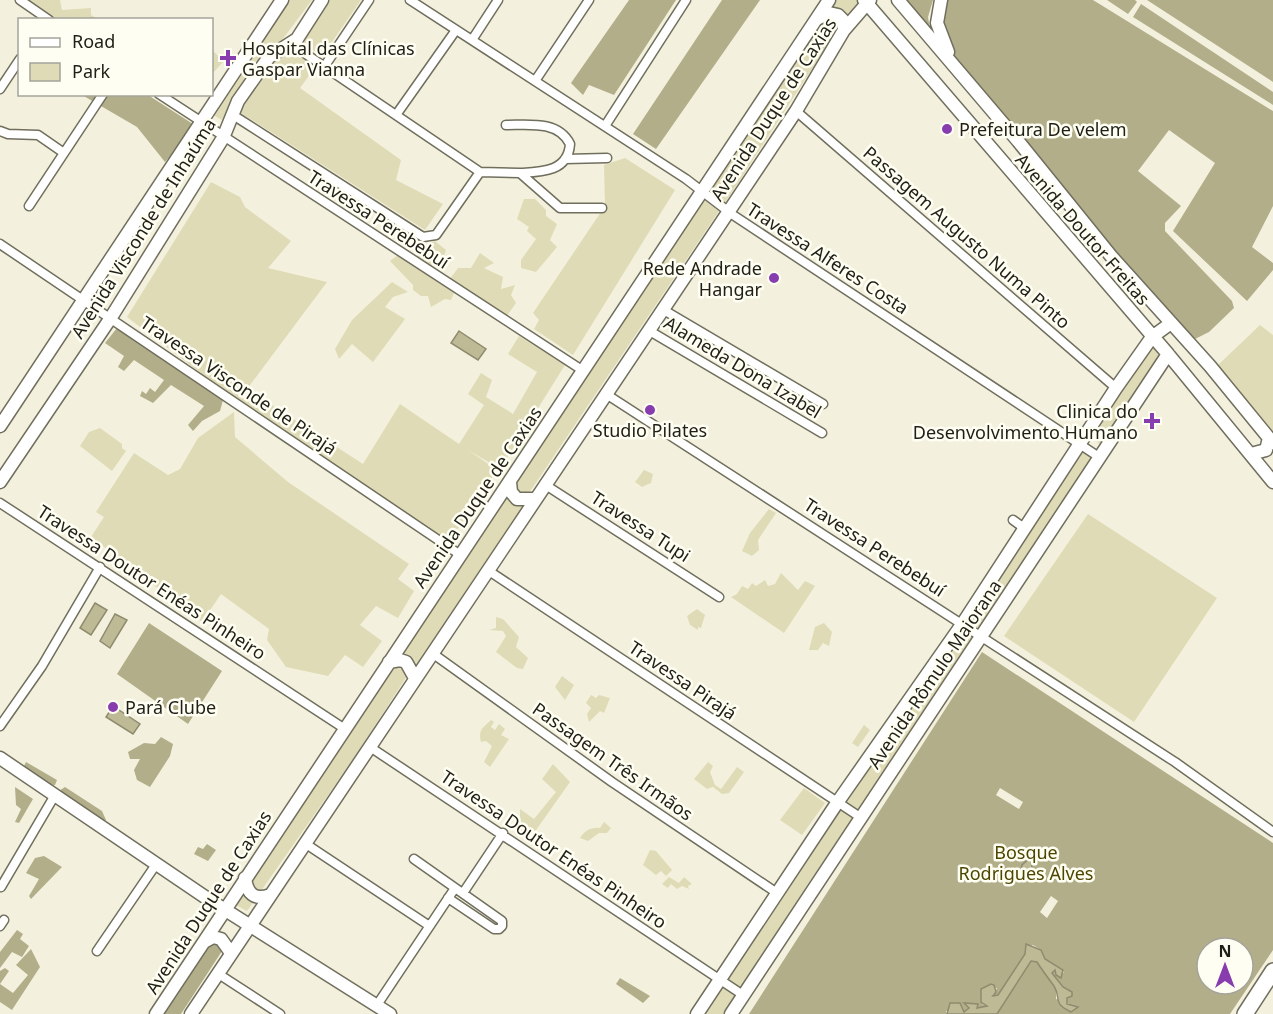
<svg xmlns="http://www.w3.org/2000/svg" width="1273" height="1014" font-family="'Noto Sans',sans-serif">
<rect width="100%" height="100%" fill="#f3f1dd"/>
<!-- green -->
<path fill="#dfdbb6" d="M25 0H60L62 10 91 8V15L98 19H54Z
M287 0H312L222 120 213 115Z
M326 0H361L323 55 299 44Z
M832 0H861L846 25 829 11Z
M830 17 841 24 738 183 527 496 516 492 515 484 819 21Z
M212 50 224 61 212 74Z
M288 51 316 66 300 88 401 160 396 180 443 204 425 230 238 111 270 61Z
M625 158 675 190 573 355 534 329 539 320 533 313 605 206 604 165Z
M211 182 240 197 245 207 291 241 268 268 327 282 247 389 363 464 400 404 459 444 484 405 468 394 481 373 492 380 486 397 513 414 537 372 508 354 519 336 565 365 500 469 468 450 497 470 449 542 235 399 127 317Z
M524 199H535L546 210V216L557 224 550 240 557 247 536 272 521 268V260L536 239 527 231 529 227 517 219Z
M435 241 446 250 442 262 431 269 416 259 422 247Z
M480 253 494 263 484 268 503 277 501 289 515 285 511 295 516 303 506 317 449 280 458 268H471Z
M398 255 454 293 451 300 445 299 431 307 428 296H421L413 290V285L390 261Z
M392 282 408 292 393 297 385 307 405 319 373 362 352 344 339 359 335 349 352 320Z
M1260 325 1273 335V435L1217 366Z
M1152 342 1162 352 1100 444 1088 437Z
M234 412 235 437 288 482 409 564 398 579 414 591 398 618 376 606 360 625 382 641 363 667 345 655 328 676 286 667 267 640 269 629 221 594 202 622 91 537 104 517 96 512 134 453 168 475 180 469 198 438Z
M100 428 122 444V448L126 451 112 471 80 446 89 432Z
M1079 448 1094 458 981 630 969 620Z
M644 470 653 474 651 483 642 487 635 482Z
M508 492 527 504 416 669 398 656Z
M769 509 776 513 758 540 759 550 752 556 742 551 750 533Z
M1088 514 1217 598 1134 722 1004 636Z
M781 573 798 590 805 581 815 586 784 633 731 597 737 594 742 586 748 589 752 583 756 586 765 580 768 586 775 584Z
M697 609 705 615 701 628 698 627V630L690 625 687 616Z
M496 617 503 619 519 637 516 647 528 658 523 669 517 668 496 652 506 636 503 631 489 630 496 628Z
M824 623 832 632 829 646 823 643 818 650H809L815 627Z
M963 627 978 636 810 881 726 1014H700Z
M401 663 409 673 354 758 247 911 236 905 393 666Z
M562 676 574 685 565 700 555 687Z
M591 695 596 698 599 695 610 698 604 713 600 711 589 722 587 714 591 708 586 703Z
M491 720 494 722 491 727 495 730 499 724 505 729 501 735 509 739 490 767 484 762 492 746 486 741 481 742C478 729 483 728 491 720Z
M864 725 870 730 858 747 852 743Z
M708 762 713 766 710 772 715 785 721 789 737 767 744 772 729 793 722 794 713 787 707 789 694 779Z
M553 764 570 782 534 833 525 839 513 829 520 821V809L534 819 556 792 542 779Z
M804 788 825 803 802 835 780 820Z
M604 822 611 828 607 833H599L588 841 580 838C584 831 591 827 600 828Z
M650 850 656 851 672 870 666 876 661 871 656 875 643 865Z
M669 877 679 883 684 877 692 884 688 886 689 889 682 886 677 889 671 884 668 888 662 884Z"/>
<!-- forest -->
<path fill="#b2ae8a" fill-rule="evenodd" d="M629 0H676L614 95 589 85 583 95 571 83Z
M722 0H760L656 149 633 134Z
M901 0H933L928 17 931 35Z
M948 0H1093L1273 111V206L1252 247 1273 263V270L1247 301 1173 231 1215 163 1169 130 1138 171 1181 206 1165 223V231L1232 301 1234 308 1209 332 1191 341 957 63 940 22Z
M1107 0H1135L1137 2 1128 14Z
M1147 0H1273V82Z
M1141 4 1273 92V105L1133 17Z
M82 95H148L196 126 165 162 137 127Z
M117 328 223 400 220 411 202 421 193 431 188 425 204 406 171 385 153 403 140 396 142 391 146 394 150 388 155 392 164 380 134 360 124 371 118 367 124 356 105 343Z
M149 623 222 671 188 724 117 674Z
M982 652 1273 843V950L1230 1014H997L1031 961 1037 962 1056 989V999L1070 1005 1066 1001 1071 992 1063 987 1052 973 1054 969 1064 973 1063 970 1045 959 1041 950 1033 945 1025 947V954L998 995 993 996 997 988 983 989 982 1004 988 1006 977 1008 967 1003 969 1008 964 1012 961 1009 946 1011 947 1014H749ZM1000 788 1023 802 1019 809 996 795ZM1051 896 1058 901 1047 918 1040 912ZM1207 948H1243V984H1207Z
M161 737 173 744 170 756 150 787 137 780 134 770 140 759H130L128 752 144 743 155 744Z
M26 762 57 780 55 785 43 784 22 770Z
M15 787 33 799 19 823 15 822 21 809 16 805Z
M65 787 102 811 106 820 103 822 59 791Z
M207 844 216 850 208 861 194 854 198 847 203 849Z
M44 856 62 867 31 899 29 896 39 879 26 873 35 858Z
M17 930 23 934 20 939 29 946 22 957 12 952 0 968V952Z
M212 942 224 948 181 1014H163Z
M31 949 40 967 12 1010 0 1002V971L5 968 9 971 0 984 13 993 28 975 16 965Z
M620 978 650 996 643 1003 616 984Z"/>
<!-- water -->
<path fill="#beba95" stroke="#8e8b6f" stroke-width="1.5" d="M459 331 486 349 478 360 451 343Z
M95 603 107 610 91 635 80 628Z
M115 614 127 620 110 648 100 641Z
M113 706 140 724 133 734 106 717Z
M1031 857 1032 868 1028 874 1021 872 1022 865Z
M1026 944 1041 950 1045 959 1063 970 1061 978 1056 975 1055 970 1052 973 1063 987 1072 992V996L1067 998V1004L1078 1007 1071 1012C1051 1002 1062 999 1054 986 1048 978 1042 970 1037 962L1031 961 997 1014H947L950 1003H960L964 1012 969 1008 964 1003 978 1004 977 1008 987 1006 981 1002V989L991 984 994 985 996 992 993 996 998 995 1025 954Z"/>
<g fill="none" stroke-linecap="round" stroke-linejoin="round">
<!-- street casing -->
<g stroke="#706e5d" stroke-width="11">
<path id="street" d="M20 0 49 20
M410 0 686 179 733 215 1099 457
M472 40 498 0
M324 67 369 0
M535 81 589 0
M0 89 20 59
M159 94 582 370
M796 111 1116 388
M233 115 423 237 436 235 480 172 291 44
M396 115 456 30
M506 125C527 125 558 120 570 144 568 172 541 172 520 173
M605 126 686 0
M0 131 8 134 38 135 64 153
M565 159 607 158
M480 172 520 173 560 208H602
M29 206 103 94
M0 244 459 554
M662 309 823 404
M648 330 822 433
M606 394 1175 762 1273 832
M544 484 719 597
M0 503 345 729
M1013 520 1024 528
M489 571 860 817
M432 653 612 782 777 893
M0 726 42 666 100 567
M370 747 743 995
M306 844 428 925
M414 859 502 921V926L499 929H494L448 898
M1 887 55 795
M463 893 503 833
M0 926 4 920
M97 951 157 863
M217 973 280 1014
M377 1005 455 888"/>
</g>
<!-- secondary casing -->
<g stroke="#706e5d" stroke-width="15">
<path id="secondary" d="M864 0 1168 354 1273 482
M898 0 1018 141 1111 256 1210 366 1273 443
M941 0 937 23 948 52
M817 19 829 13 838 15 843 20 844 30
M0 426 282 0
M1251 454 1266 450 1269 438
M0 482 110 319 223 138 238 101 269 57 297 39 322 0
M510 482 511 492 517 499H535
M389 662 400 660 406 662 415 678
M0 758 208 899 390 1014
M245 878C247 893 254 901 270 895
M204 942 213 937 221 939 231 953
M156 1014 829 0
M191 1014 796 111 844 30 870 0
M697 1014 837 803 963 623 1116 388 1152 337 1171 323
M731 1014 1168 354"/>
</g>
<!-- highway casing -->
<g stroke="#706e5d" stroke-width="18">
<path id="highway" d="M1245 1014 1273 971"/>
</g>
<!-- street -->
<use href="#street" stroke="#fff" stroke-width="8"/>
<!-- secondary -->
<use href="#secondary" stroke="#fff" stroke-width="12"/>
<!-- highway -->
<use href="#highway" stroke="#fff" stroke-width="15"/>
</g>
<!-- markers -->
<g fill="#883dae" stroke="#fffef2" stroke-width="2">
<path d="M225 49h6v6h6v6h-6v6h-6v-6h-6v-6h6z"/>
<circle cx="947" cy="129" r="6"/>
<circle cx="774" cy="278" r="6"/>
<circle cx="650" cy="410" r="6"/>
<path d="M1149 412h6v6h6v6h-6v6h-6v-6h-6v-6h6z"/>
<circle cx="113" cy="707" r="6"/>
</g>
<g text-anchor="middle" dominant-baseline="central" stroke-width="5" stroke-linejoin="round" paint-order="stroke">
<!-- poi labels -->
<g font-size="18" fill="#1f1e17" stroke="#fffef2" text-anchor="start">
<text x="242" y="48">Hospital das Clínicas<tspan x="242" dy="21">Gaspar Vianna</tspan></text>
<text x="959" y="129">Prefeitura De velem</text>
<text x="762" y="268" text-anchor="end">Rede Andrade<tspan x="762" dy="21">Hangar</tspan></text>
<text x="1138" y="411" text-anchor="end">Clinica do<tspan x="1138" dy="21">Desenvolvimento Humano</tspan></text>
<text x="650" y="430" text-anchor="middle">Studio Pilates</text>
<text x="125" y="707">Pará Clube</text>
</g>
<!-- street labels -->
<g font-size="18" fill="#1f1e17" stroke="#fffef2">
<text transform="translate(773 109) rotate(-57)">Avenida Duque de Caxias</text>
<text transform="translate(379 219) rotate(33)">Travessa Perebebuí</text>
<text transform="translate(143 228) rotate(-58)">Avenida Visconde de Inhaúma</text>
<text transform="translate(1083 229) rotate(49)">Avenida Doutor Freitas</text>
<text transform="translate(967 237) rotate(41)">Passagem Augusto Numa Pinto</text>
<text transform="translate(828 258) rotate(33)">Travessa Alferes Costa</text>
<text transform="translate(743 367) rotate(31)">Alameda Dona Izabel</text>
<text transform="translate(239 385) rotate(34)">Travessa Visconde de Pirajá</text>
<text transform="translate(477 497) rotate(-56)">Avenida Duque de Caxias</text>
<text transform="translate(641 526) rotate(33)">Travessa Tupi</text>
<text transform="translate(875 547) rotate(33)">Travessa Perebebuí</text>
<text transform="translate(152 582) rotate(33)">Travessa Doutor Enéas Pinheiro</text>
<text transform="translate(934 674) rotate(-56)">Avenida Rômulo Maiorana</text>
<text transform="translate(683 680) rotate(34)">Travessa Pirajá</text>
<text transform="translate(613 761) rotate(35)">Passagem Três Irmãos</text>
<text transform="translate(554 849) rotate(34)">Travessa Doutor Enéas Pinheiro</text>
<text transform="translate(208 902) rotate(-57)">Avenida Duque de Caxias</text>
</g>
<!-- park labels -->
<g font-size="18" fill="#4d4602" stroke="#fffef2">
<text x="1026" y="852">Bosque<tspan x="1026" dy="21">Rodrigues Alves</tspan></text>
</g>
</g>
<!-- legend -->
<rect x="18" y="18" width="195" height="78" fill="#fffef2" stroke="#a5a49a" stroke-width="1.5"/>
<rect x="30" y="38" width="30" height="9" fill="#ffffff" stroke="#a5a49a" stroke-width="1.5"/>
<text x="72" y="48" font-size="18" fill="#1f1e17">Road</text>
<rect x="30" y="63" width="30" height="18" fill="#dfdbb6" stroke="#a5a49a" stroke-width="1.5"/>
<text x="72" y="78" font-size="18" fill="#1f1e17">Park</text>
<!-- north arrow -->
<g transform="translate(1225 966)"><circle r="28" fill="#fffef2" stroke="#a5a49a" stroke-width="1.5"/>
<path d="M0-4.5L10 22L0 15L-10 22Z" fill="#883dae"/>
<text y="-9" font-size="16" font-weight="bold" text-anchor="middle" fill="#1f1e17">N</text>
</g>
</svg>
